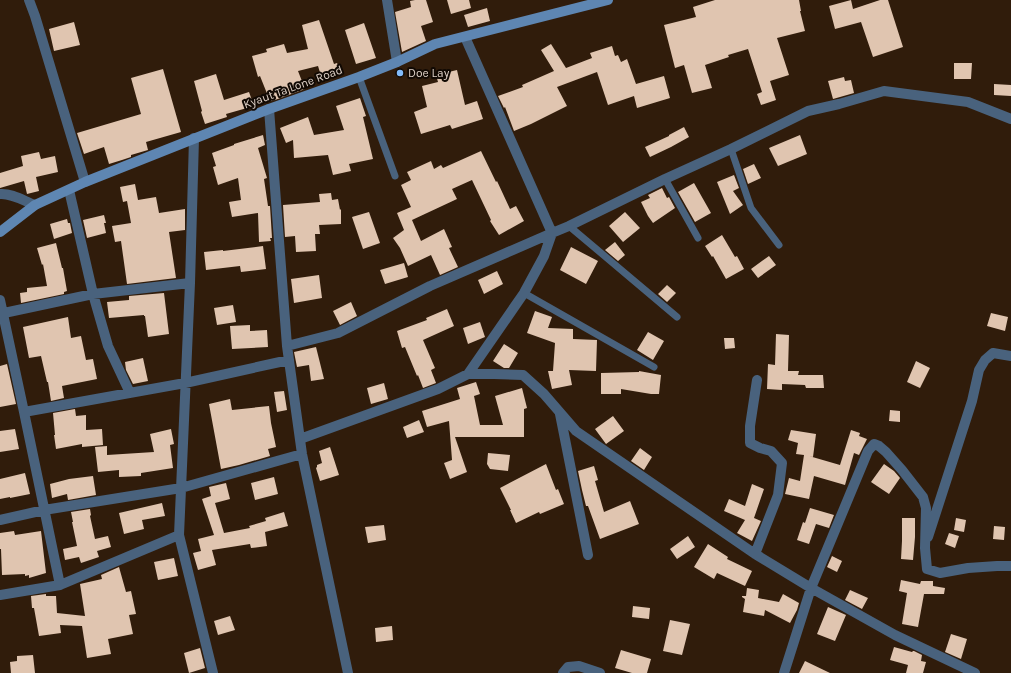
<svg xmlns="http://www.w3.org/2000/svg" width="1011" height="673" font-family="Karla,sans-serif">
<rect width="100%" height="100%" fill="#301c0b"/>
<!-- building -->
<path fill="#e0c5b0" d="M415 0H426L433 22 421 26 426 41 402 52 395 12 411 7 410 1Z
M447 0H469L471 8 451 14Z
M715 0H799L801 11H800L805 31 777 38 789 75 770 81 776 100 761 105 757 94 762 92 748 49 728 55 729 57 705 65 712 88 692 93 684 65 675 68 664 25 696 17 693 7Z
M851 0 853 9 880 0H888L903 47 873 57 861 22 835 29 829 6Z
M487 8 490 21 468 27 464 15Z
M319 20 334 64 337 63 341 72 322 79 318 66 298 71 305 89 275 100 270 101 260 76 258 77 252 56 267 52 266 49 284 44 287 53 308 49 302 25Z
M74 22 80 45 54 51 49 29Z
M364 23 376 58 356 64 345 30Z
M551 44 566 68 592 58 590 53 612 46 615 56 618 55 621 62 627 59 636 84 664 76 670 98 637 108 634 96 608 105 597 72 557 87 567 106 531 124 514 131 505 107 504 108 498 96 523 87 522 85 554 71 541 50Z
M954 63H972L971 79H954Z
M163 69 181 132 146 142 148 150 131 155V157L122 160 109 164 104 147 84 154 77 133 141 114 131 78Z
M457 70 465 105 477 101 483 119 452 129 450 125 421 134 414 112 427 107 422 86 438 82 436 75Z
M216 74 224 100 249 92 254 106 226 114 227 117 205 124 201 112 202 111 194 81Z
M844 77 845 81 851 80 854 93 833 99 828 81Z
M994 84 1011 85V96L994 95Z
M360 98 366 116 363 117 373 159 349 164 351 171 333 175 328 155 294 158 293 140 286 143 280 128 308 117 314 135 344 130 336 106Z
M684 127 689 137 671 147 650 157 645 147 669 136V135Z
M263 135 265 145 258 148 267 178 264 179 268 206H270L272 238H270L271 241 259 242 258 213 232 217 229 202 241 200 238 178 218 185 213 167 216 166 212 153 234 145V144Z
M800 135 807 154 778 166 769 148Z
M481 151 496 182 497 181 510 209 516 206 524 221 499 235 490 221 491 220 472 180 452 189 457 199 412 220 421 241 444 229 452 247 449 248 458 267 440 275 431 255 408 266 400 248 393 238 404 230 397 213 411 207 401 185 411 180 407 172 431 161 434 169 441 165 443 168Z
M39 152 41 159 55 156 58 172 36 177 39 191 27 194 24 181 0 188V173L23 166 21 156Z
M754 164 761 178 748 184 743 169Z
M734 175 739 188 733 191 743 205 730 214 717 182Z
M694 183 711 213 695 222 678 192Z
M135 184 138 200 156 197 159 213 185 209V230L169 232 176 278 127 284 121 241 115 242 112 226 131 223 127 201 123 202 120 187Z
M662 188 667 198 669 197 675 208 653 223 648 216 641 202 650 198 648 195Z
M331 193 332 200 338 199 340 210 341 209V224L319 225 320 234H315L316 251 296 252 295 236 285 237 283 205 320 202 319 194Z
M369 212 380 243 363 249 352 217Z
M625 212 640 228 623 242 609 226Z
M104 215 106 223H104L106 233 87 238 83 220Z
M67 219 68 223H70L72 233 54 239 50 224Z
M722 235 735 257 737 256 744 269 726 279 713 256 712 257 705 246Z
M615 242 625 255 618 261 605 250Z
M56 243 62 268H63L67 291 64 292V294L21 303 20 293 27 292V288L47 286 43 264 42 265 37 248Z
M263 246 266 269 241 272 240 266 206 270 204 252 223 250V251Z
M571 247 598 261 586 284 560 270Z
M769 256 776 265 758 278 751 269Z
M404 263 408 277 385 284 380 270Z
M497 271 503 284 484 294 478 280Z
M319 275 322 298 294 303 291 279Z
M667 285 676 293 667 302 658 294Z
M164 293 169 334 148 337 145 316H144V315L109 318 107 302 129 300V296Z
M351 302 357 316 340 325 333 311Z
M233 305 236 322 217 325 214 308Z
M447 309 454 326 423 340 435 368 431 370 436 383 423 388 418 375 417 376 405 347 402 348 397 331 427 320 426 318Z
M535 311 552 317 548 328 573 329V339L597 340 596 371 569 370 572 385 552 389 548 371H553L555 343 527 333Z
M991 313 1008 317 1005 331 987 326Z
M68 317 71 338 81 336 86 360 93 359 97 379 62 386 64 398 51 401 48 382H47L41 356 29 358 23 327Z
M480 322 485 337 468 344 463 328Z
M250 325V331L267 330 268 347 232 349 230 326Z
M648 332 664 341 653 360 637 350Z
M776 334 789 335 788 371H799L798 375H823L824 388H806L805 385 782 384V390L767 389 768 364 775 365Z
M724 338H734L735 348 725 349Z
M504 344 518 353 509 368H504L493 361Z
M316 347 324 379 311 381 309 365 297 367 294 352Z
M143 358 148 381 133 384 126 370 125 362Z
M916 361 930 368 920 388 907 382Z
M7 364 16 404 0 407V366Z
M639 371 661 375 659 394H651L621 389V394H601V373L639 372Z
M476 382 480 394 474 396 480 425H503L495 396 522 388 527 408 524 409V437H455L467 472 450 479 444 463 452 460 449 421 427 427 422 411 460 399 457 388Z
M384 383 388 399 371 404 367 388Z
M284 391 287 410 277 412 274 392Z
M230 399 232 410 269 406 271 423 276 447 268 449 270 456 239 465 221 469 209 404Z
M75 409 76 416 86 415V430L102 429 103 445 82 447V444L56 449 54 435H55L53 413Z
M890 410 900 411V422L889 421Z
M613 416 624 431 606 444 595 429Z
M419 420 424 432 407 438 403 427Z
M15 429 19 449 0 452V431Z
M171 429 174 444 170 445 173 468 141 473V476L119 477V470L98 472 95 447 107 446V455L154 452 150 434Z
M791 430 816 434 813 457 809 456 840 465 851 430 860 433 859 436 867 439 859 455 854 453 845 485 814 476 809 499 785 494 789 478 800 481 804 455 796 454 798 443 788 440Z
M330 447 339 475 320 481 316 468 317 467V465L322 463 319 451Z
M640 448 652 457 644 470 631 461Z
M488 453 510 455 508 471 490 469 487 464Z
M546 464 556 490 558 489 564 504 540 514 539 512 516 523 510 510H511L500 488Z
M884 464 894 471 900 478 889 494 871 482Z
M594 466 598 480 595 481 604 512 630 501 639 524 600 539 588 506H586L582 490 578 471Z
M25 473 30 494 10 498V497L0 499V479Z
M93 476 96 495 68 500 67 494 52 498 50 484 69 479Z
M274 477 278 494 255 500 251 483Z
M226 483 230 499 215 503 224 533 250 528 249 526 266 521 265 518 284 512 288 526 265 532 267 546 251 548 250 544 212 550 216 565 198 570 193 553 201 551 198 539 214 535 202 499 211 496 209 487Z
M752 484 764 489 754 518 761 521 752 541 737 533 745 520 724 511 729 499 745 506Z
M162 503 165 516 142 520 144 529 124 534 119 513Z
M810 508 834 515 829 528 816 524 809 544 797 540 803 522 805 523Z
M90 509 91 515 90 516 95 539 108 536 111 547 97 551 99 557 81 563 79 557 65 560 63 549 77 546 72 522H73L71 512Z
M902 518H915V537L913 560 901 559 902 541Z
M956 518 966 520 964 532 954 530Z
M384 525 386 540 368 543 365 527Z
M994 526 1005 527 1004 540 993 539Z
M14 531 15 535 41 531 46 573 29 578V575L25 576V574L2 575 1 549H0V533Z
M949 533 959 536 955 548 945 544Z
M688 536 695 547 677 559 670 549Z
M708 544 728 557 727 559 752 571 745 586 717 573 714 579 694 567Z
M832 556 842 561 837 572 827 567Z
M174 558 178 576 158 580 154 562Z
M119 567 126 592 131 591 136 614 129 615 133 634 108 639 111 654 87 658 82 626 60 625 61 633 39 636 34 608H32L31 596 46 594V596H56L57 613 85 616 80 584 102 579 101 575Z
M901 580 920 584 921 581H933V586L945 588 944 594H924L918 627 902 624 907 593 899 591Z
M747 588 759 590 758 598 779 602 783 594 799 603 797 610 790 623 765 610 764 616 743 612 745 599 742 597V596H746Z
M850 590 868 598 862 609 845 600Z
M633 606 650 608 649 619 632 617Z
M828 607 846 615 835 641 817 634Z
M230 616 235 630 218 635 214 621Z
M670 620 690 624 682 655 663 651Z
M392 626 393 640 376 642 375 628Z
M951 634 967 639 961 659 945 652Z
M894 647 912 652 913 651H914L922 655 921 661 926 662 923 673H906L908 665 890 660Z
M200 648 205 668 189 673 184 653Z
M621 650 651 659 647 673H632L615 668Z
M33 655 35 673H11L10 662 17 661V656Z
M805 661 830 673H799Z"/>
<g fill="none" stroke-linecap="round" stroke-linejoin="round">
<!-- lane -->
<path stroke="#49627d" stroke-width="7" d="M359 77 395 176
M731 149 751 208 779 245
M665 179 698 238
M569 226 677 317
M524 293 654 367"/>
<!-- street -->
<path stroke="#49627d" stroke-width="10" d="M29 0 35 16 85 182
M387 0 397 62
M465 37 552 233 544 256 524 293 468 374
M269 109 287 346 302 454 348 673
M69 190 93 294 108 346 130 393
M0 194C12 193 24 201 35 205
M0 300 24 412
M4 313 93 294 190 283
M287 346 338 333 430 286 552 233 569 226 665 179 731 149 808 111 839 104 884 91 968 102 1011 119
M560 414 588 555
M300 439 438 389 468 374H494L523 375 544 394 576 431 755 554 811 588 895 635 975 673
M0 520 44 510 181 488 302 454
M179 535 213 673
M928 537 972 401 979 370 985 360 993 353 1011 356
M755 554 778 495 782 463 771 451 760 448 750 443V426L757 380
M60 585 24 412 185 383 289 360
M0 595 60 585 179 535 190 283 194 138
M563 673 568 667 579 666 600 673
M784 673 811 588 868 451 874 444 879 446 886 452 902 470 923 497 926 508 925 548 927 569 940 573 968 568 997 566H1011"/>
<!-- secondary -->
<path stroke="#5e86b2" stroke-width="10" d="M0 232 35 205 85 182 269 109 359 77 397 62 435 44 608 0"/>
</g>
<!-- markers -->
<circle fill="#83bcfb" stroke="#110903" stroke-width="1.5" cx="400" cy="73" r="4"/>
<g text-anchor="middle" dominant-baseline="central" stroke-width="4" stroke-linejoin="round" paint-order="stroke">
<!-- poi labels -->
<g font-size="12" fill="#dfd1c7" stroke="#110903" text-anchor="start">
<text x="408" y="73">Doe Lay</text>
</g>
<!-- street labels -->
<g font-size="12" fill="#dfd1c7" stroke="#110903">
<text transform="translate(293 87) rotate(-20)">Kyaut Ta Lone Road</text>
</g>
</g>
</svg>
